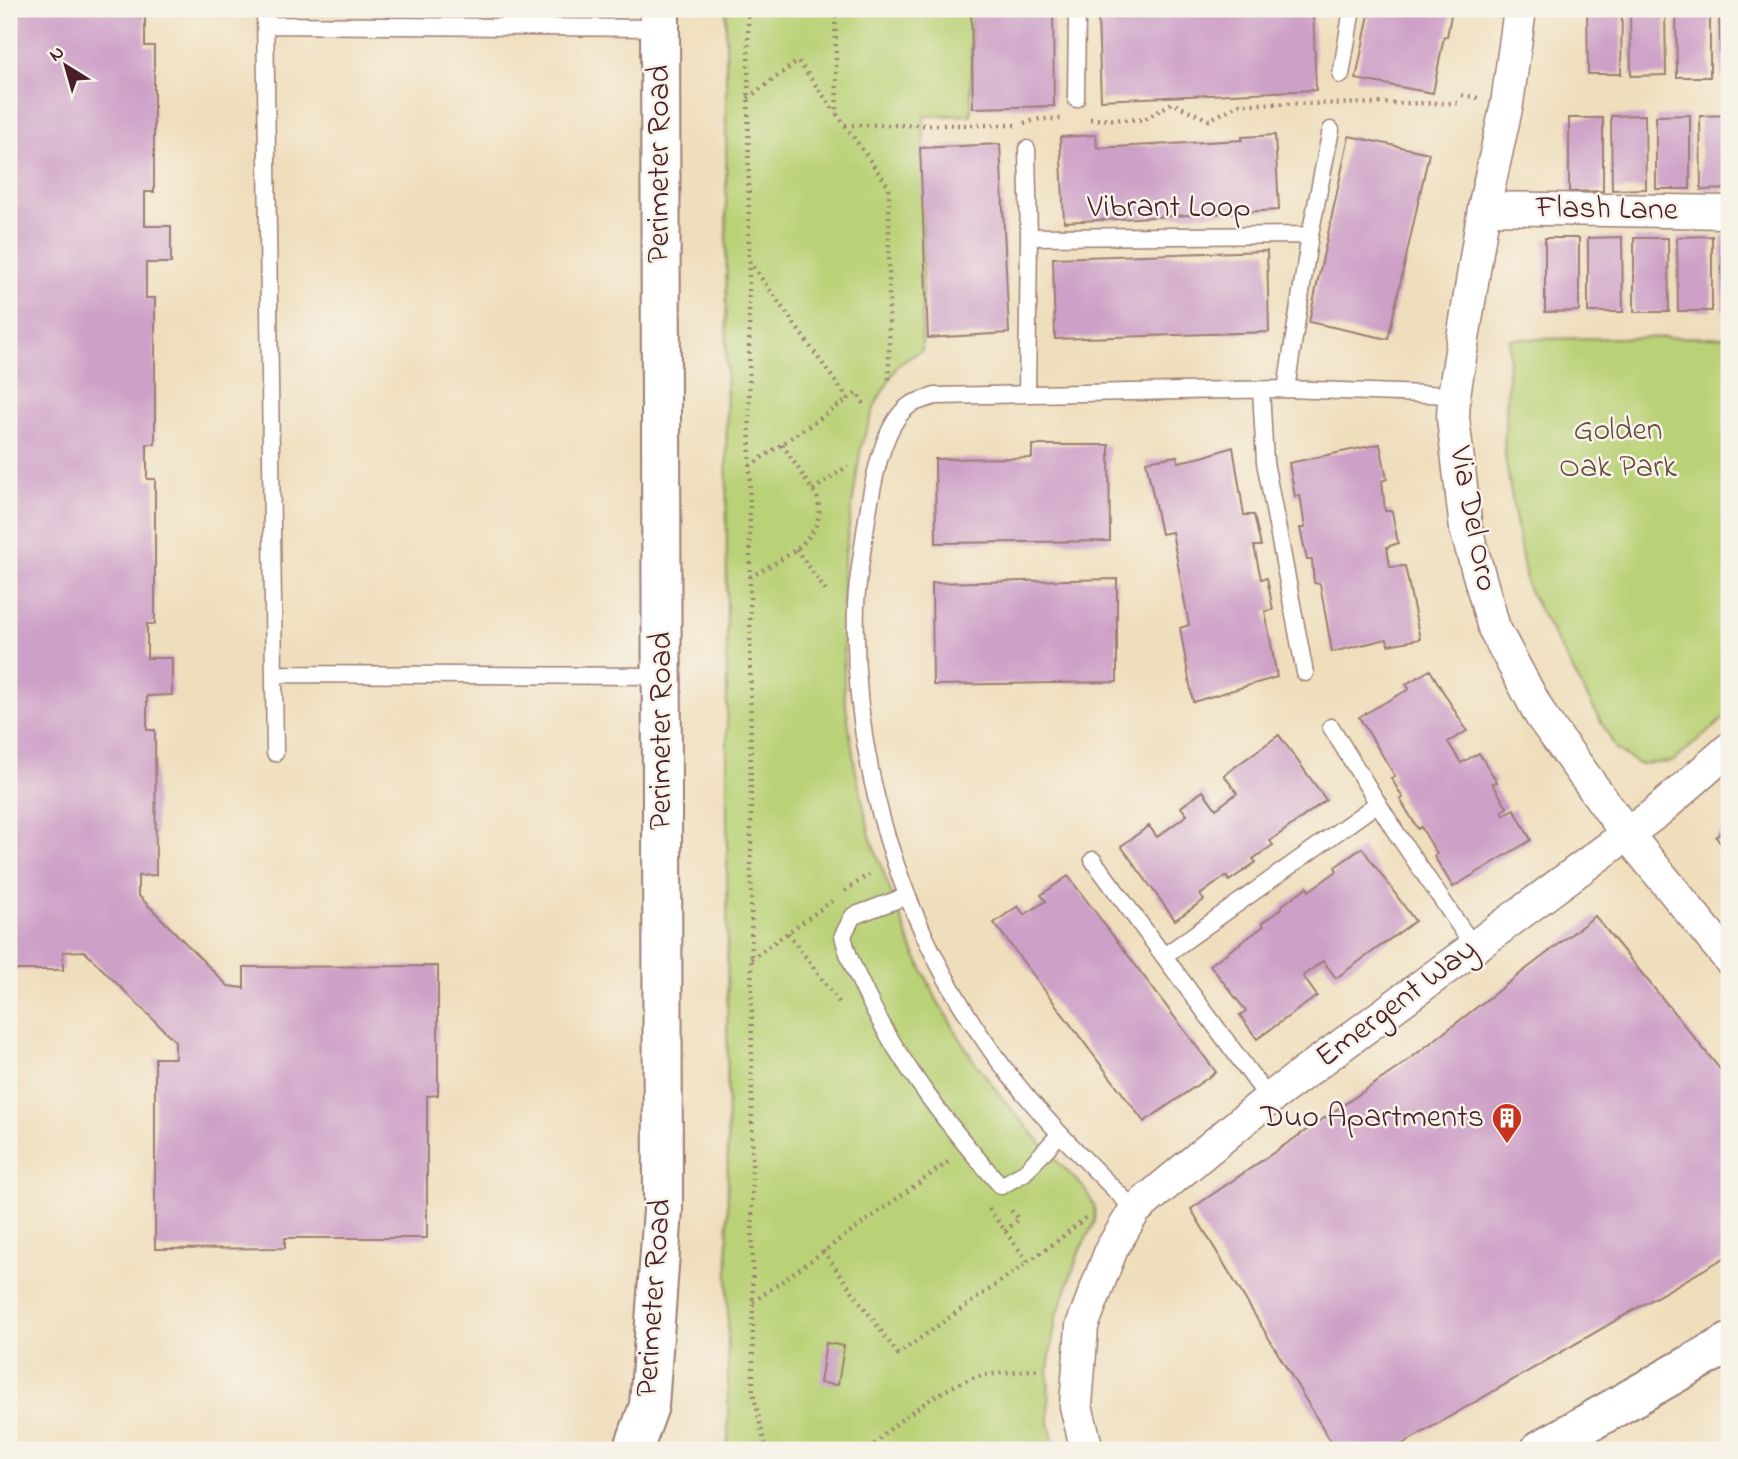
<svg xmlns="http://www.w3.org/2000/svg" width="1738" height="1459" font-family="'Indie Flower',sans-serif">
<rect width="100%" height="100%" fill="#f7f3e8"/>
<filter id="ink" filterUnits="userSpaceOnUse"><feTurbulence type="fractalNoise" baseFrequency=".0143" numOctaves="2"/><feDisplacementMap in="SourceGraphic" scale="14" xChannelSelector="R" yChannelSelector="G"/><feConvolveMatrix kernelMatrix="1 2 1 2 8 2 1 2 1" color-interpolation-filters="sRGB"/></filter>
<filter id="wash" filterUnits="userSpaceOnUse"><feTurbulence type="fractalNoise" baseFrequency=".00686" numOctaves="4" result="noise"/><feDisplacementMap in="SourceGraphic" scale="28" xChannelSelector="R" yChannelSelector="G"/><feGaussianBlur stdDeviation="1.57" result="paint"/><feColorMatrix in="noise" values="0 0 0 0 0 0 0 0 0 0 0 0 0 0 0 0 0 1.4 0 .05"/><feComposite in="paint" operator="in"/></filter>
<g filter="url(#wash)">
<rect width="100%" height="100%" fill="#efdebc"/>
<!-- green -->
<path fill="#bad277" stroke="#827851" stroke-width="2" d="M726 9H971V115L924 116 922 350 898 365 876 403 861 446 843 566 844 692 855 767 870 836 912 948 937 1000 972 1058 1008 1105 1053 1157 1085 1189 1094 1205 1095 1222 1080 1250 1056 1318 1048 1369 1049 1423 1055 1450H728Z
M1729 337V714L1672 762 1638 764 1616 749 1527 587 1504 451 1510 339Z"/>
<g id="blocks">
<!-- building -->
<path fill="#cda0c7" d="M9 9H145V46H154V192H145V226H171V263H146V298H155V444H147V479H155V624H147V658H172V695L147 696V730H155L156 875 138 876V895L228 986 244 988V967L438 966V1095L427 1096V1238H285V1248L155 1249V1058H175V1041L84 951 63 952V970H9Z
M971 9H1053L1054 106 973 108Z
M1313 9 1316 90 1101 100 1098 18Z
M1370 9H1452L1447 37 1444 36 1433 93 1356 79Z
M1587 9H1622L1621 74H1588Z
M1630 9H1665L1666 75 1631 76Z
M1676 9H1710V77H1677Z
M1719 9H1729V77H1721Z
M1645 115 1646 189 1612 190 1611 116Z
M1690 115V189H1656V116Z
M1729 115V189L1701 190 1700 116Z
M1569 118H1603V191L1569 192Z
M1096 135 1097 148 1242 140V137L1275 135 1279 210 1064 222 1060 137Z
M1349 136 1429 153 1388 339 1309 322Z
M1000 144 1009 333 928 338 920 148Z
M1712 236V311H1678L1677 237Z
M1722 236H1729V310H1722Z
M1622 237 1623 312H1588V238Z
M1545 238H1579V311L1545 312Z
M1634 238H1668L1669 312H1634Z
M1267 251 1269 332 1055 339 1053 258Z
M1380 444 1387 479 1382 481 1385 511H1392L1398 543 1387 547 1390 567 1405 566 1420 639 1388 645 1387 639 1332 652 1320 584 1314 583 1312 560H1307L1300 528H1305L1300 495 1295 497 1289 463Z
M1032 445H1109L1110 541 936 543 935 459 1032 458Z
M1233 447 1244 515H1254L1261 546H1254L1261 579 1267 578 1273 610 1265 611 1277 677 1193 702 1180 628 1189 625 1172 532 1161 534 1146 461 1177 456 1178 462 1202 457Z
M1117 579V682L933 685 932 583Z
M1430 670 1467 731 1448 742 1461 763 1479 753 1497 782 1492 783 1507 807 1502 811 1504 815 1514 809 1531 840 1453 887 1434 856 1437 854 1421 827 1418 829 1400 799 1403 798 1391 778 1395 776 1359 717 1409 689 1406 684Z
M1279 735 1326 800 1270 841 1273 845 1253 859 1256 862 1229 881 1226 876 1200 895 1204 900 1175 920 1121 846 1149 826 1157 837 1187 815 1181 807 1203 791 1216 809 1237 793 1224 775Z
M1729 825V854L1716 837Z
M1362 848 1415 921 1336 978 1323 961 1303 976 1317 996 1257 1039 1240 1015 1246 1011 1210 965 1264 926 1262 923 1282 908 1281 906 1307 887 1309 891 1337 871 1335 867Z
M1068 876 1216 1072 1144 1122 994 923 1018 906 1024 915 1046 901 1041 895Z
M1595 916 1729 1080V1255L1392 1450H1336L1191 1209 1402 1065Z
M826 1343 844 1346 838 1385 820 1383Z"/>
</g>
</g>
<g filter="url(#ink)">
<use href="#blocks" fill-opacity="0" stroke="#9c7e74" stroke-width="2"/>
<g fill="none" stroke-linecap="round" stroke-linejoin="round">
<!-- service casing -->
<g stroke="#9c7e74" stroke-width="19">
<path id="service" d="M265 9 275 753
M265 25 660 28
M1341 75 1352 9
M1076 99 1077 9
M1027 149 1029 237
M1310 235 1331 130
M1261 390 1265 462 1305 673
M1027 394 1029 237 1310 235 1286 389
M274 674 662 676
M1331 727 1395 831 1474 947
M1093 860 1269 1099
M907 896 853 916 843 935C847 956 857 975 866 994 901 1066 949 1127 1001 1186L1024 1173 1059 1135
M1164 956 1378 803
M1135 1210C1085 1160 1034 1111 993 1053 901 925 851 764 856 605 857 581 862 556 865 532 870 498 880 425 910 405 917 401 927 399 935 396L1286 389 1454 395"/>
</g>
<!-- minor casing -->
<g stroke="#9c7e74" stroke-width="35">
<path id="minor" d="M1520 9 1507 104 1484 208 1454 395 1453 418 1466 529 1494 628 1541 716 1627 834 1729 959
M1484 208 1729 212
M1087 1450 1076 1406 1082 1326 1112 1248 1135 1210 1269 1099 1657 812 1729 749"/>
</g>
<!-- tertiary casing -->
<g stroke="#9c7e74" stroke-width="42">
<path id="tertiary" d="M633 1450 649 1406 663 1210 660 9
M1540 1450 1729 1343"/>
</g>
<!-- path -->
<path stroke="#9c7e74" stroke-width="4.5" stroke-dasharray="2 5" stroke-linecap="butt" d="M748 9 753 1392 766 1450
M835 9 837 114 889 187V380
M1462 95 1478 98
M748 98 798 61 836 113
M1090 119 1144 120 1172 103 1209 120 1240 104 1460 103
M1024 123 1040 119H1061
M845 125H1016
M749 261 848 399
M750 466 857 393 866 407
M813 490 848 466
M796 549 828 594
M750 577C779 560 830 539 817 497L782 444
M845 891 869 874
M788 933 842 1006
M751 959 832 901
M989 1209 1028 1262
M1005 1231 1019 1219 1009 1208
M823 1251 898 1354 1056 1242 1087 1216
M753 1302 948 1162
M870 1450C888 1425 946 1385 976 1377 996 1372 1020 1372 1041 1369"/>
<!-- service -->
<use href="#service" stroke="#fff" stroke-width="16"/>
<!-- minor -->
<use href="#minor" stroke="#fff" stroke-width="32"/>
<!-- tertiary -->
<use href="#tertiary" stroke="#fff" stroke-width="38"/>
</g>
</g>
<!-- icons -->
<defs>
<g id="building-pin" transform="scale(1.575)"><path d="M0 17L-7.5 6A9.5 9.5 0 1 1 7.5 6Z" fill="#c8321e" stroke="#f7f3e8"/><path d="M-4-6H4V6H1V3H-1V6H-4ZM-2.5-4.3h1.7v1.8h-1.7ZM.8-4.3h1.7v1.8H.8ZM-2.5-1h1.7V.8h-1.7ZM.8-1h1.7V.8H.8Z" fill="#fff"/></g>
</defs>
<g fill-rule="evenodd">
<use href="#building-pin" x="1507" y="1118"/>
</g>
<g text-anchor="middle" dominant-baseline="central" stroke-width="5" stroke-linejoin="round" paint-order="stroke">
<!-- street labels -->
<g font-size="32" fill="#4a1f2b" stroke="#f7f3e8">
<text transform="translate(660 164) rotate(-90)">Perimeter Road</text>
<text x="1169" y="208">Vibrant Loop</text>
<text transform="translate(1607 210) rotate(1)">Flash Lane</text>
<text transform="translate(1472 519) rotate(79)">Via Del Oro</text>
<text transform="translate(662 731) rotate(-90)">Perimeter Road</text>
<text transform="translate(1397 1004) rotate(-37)">Emergent Way</text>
<text transform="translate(655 1298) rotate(-86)">Perimeter Road</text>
</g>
<!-- park labels -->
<g font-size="32" fill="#664c3e" stroke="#f7f3e8">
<text x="1618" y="431">Golden<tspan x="1618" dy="37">Oak Park</tspan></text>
</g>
<!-- poi labels -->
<g font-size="32" fill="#4a1f2b" stroke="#f7f3e8" text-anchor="end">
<text x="1484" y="1118">Duo Apartments</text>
</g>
</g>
<!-- margin -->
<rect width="1738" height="1459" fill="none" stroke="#f7f3e8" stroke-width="35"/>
<!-- north arrow -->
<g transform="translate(66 66) rotate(323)" stroke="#f7f3e8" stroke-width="5" paint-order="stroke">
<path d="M0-5L12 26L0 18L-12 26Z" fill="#4a1f2b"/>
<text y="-10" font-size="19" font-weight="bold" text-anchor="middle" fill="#4a1f2b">N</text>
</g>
</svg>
